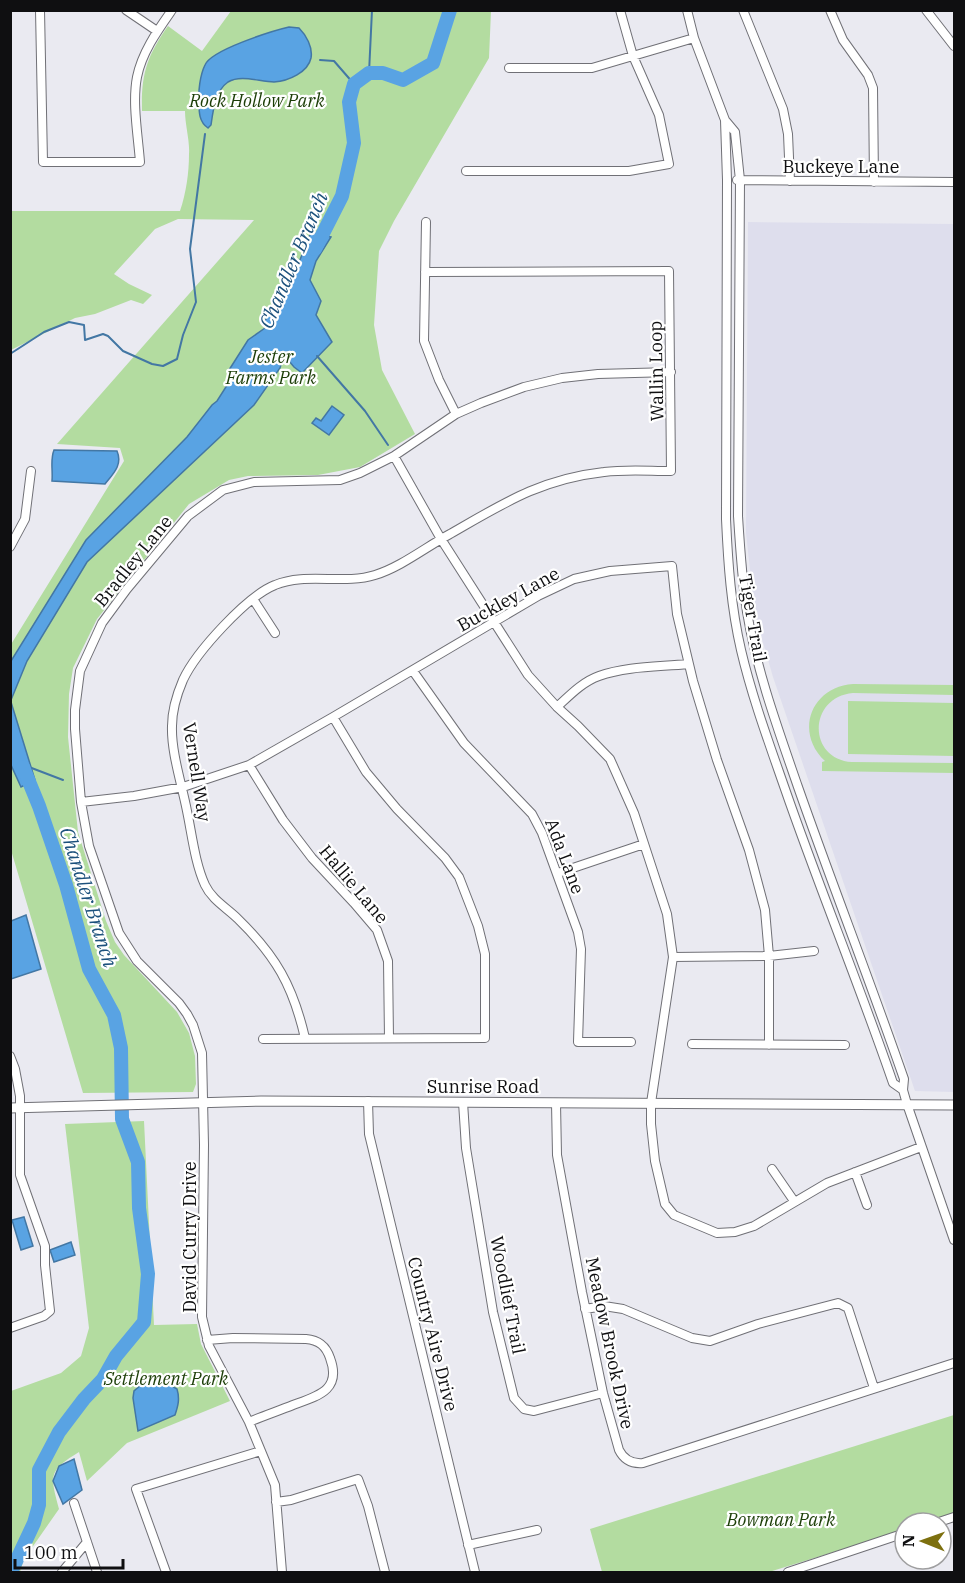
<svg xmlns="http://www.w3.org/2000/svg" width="965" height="1583" font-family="'IBM Plex Serif',serif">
<rect width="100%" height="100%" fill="#eaeaf1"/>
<!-- built -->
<path fill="#dedeed" d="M748 222 954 224V1092L915 1091 773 677 755 615 746 533Z"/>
<!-- green -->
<path fill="#b3dca0" d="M231 11H491L489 58 394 221 379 251 374 325 382 370 415 434 360 467 318 475 248 476 229 480 189 504 97 619 73 668 69 694 68 737 78 832 106 921 115 942 124 955 177 1012 189 1033 195 1056 196 1084 193 1092 83 1093 11 850 10 646 124 461 120 448 57 444 254 220 178 219 155 229 114 274 129 284 152 295 143 304 131 300 95 314 75 318 11 350V211H180C186 193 189 173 189 154 190 141 185 125 185 111H142C141 74 147 56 168 26L202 51Z
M853 684 954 685V695L853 693C808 697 807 759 852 762L954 763V773L822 771V762L825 761C794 732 811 687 853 684Z
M848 701 954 703V756L848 754Z
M144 1121 154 1325 197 1324 201 1344 230 1401 127 1443 87 1481 79 1452C48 1471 50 1475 59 1509L24 1559 20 1572H11V1391L61 1373 81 1356 89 1328 65 1124Z
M954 1415V1514L927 1523H905V1530L769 1572H602L590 1529Z"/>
<!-- water -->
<path fill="#59a3e3" stroke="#4377a4" stroke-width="1.5" d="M289 27 299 28C306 35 313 47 311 58 308 72 289 81 274 82 260 82 241 74 228 82 215 91 213 111 211 125L208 128C199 122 199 112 199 103 198 92 200 75 205 65 211 50 272 31 289 27Z
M311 232 331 237 316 261 310 280 321 301 316 315 332 342 302 373 294 367 284 355 280 368 254 405 87 562 27 661 11 700V661L86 540 187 437 212 405 217 401 231 379 229 370 248 340 265 328 264 322 292 280Z
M332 406 344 415 329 435 312 423 316 418 321 421Z
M54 450 117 451C123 465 113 474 105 484L52 481C53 469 50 460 54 450Z
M11 702 35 780 21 787 11 765Z
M26 915 41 969 11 979V921Z
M24 1217 33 1246 21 1250 12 1220Z
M71 1242 75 1255 54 1262 50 1250Z
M148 1379 163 1381 177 1389C180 1399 178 1406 175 1415L138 1431 133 1398 134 1391Z
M74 1459 82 1490 63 1504 53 1481 59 1466Z"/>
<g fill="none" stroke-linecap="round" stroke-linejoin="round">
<!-- stream -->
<path stroke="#4377a4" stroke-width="2" d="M320 60 334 61 354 84
M369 73 372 10
M10 354 44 332 69 322 84 325 85 340 103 334 108 336 123 351 152 364 163 366 177 359 183 335 196 302 190 249 205 134
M317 356 365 411 388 445
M29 767 63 780"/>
<!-- river -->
<path stroke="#59a3e3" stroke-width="14" d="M315 249 342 196 354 143 349 102 354 84 369 73H383L403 80 433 63 450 10
M11 1572 34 1523 39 1505V1470L59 1432 84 1399 103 1379 116 1356 144 1322 148 1274 139 1208 138 1162 122 1119 121 1048 114 1015 89 969 66 885 39 806 23 767"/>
<!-- minor casing -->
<g stroke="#707076" stroke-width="10">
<path id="minor" d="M40 10 43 162H140C138 135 132 103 137 77 142 52 158 30 172 10
M126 10 157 31
M687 10 694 38 725 120 727 180 726 519C728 563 731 607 741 650 752 697 769 743 785 789 819 887 859 984 893 1083L903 1090
M743 10 783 109 788 134 790 181
M830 10 843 40 868 75 873 88 874 182
M926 10 954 46
M509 68H592L694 38
M725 120 735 132 740 180 738 516C740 548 742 580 747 612 757 672 778 729 798 787 832 884 870 981 904 1079L903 1090 907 1104 954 1240
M466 171H629L669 164 659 115 633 56 620 10
M737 180 954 182
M426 222 424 341 439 380 456 414
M394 456 441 539 528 675 557 707 578 726 610 759 634 813 667 914 673 957 651 1103V1124L655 1161 665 1204 674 1215 717 1233 735 1232 754 1226 827 1183 921 1147
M10 547 25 519 31 471
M253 599 275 633
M413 671 464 743 532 814 542 833 578 932 581 949 578 1042H631
M557 707C569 696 582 682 599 676 627 666 659 667 688 664
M249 765 283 820 312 858 354 903 377 930 388 961 389 1038
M81 802 134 796 183 787 249 765 333 717 538 596 574 579 610 571 672 566 677 614 693 681 717 760 749 850 765 910 769 956V1045
M558 873 644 844
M673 957 769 956 814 951
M305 1038C293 986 276 956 238 919 227 908 212 900 205 885 195 863 192 835 187 811 182 785 171 752 172 726 172 710 177 694 183 680 196 652 247 596 275 585 306 572 343 585 375 575 401 567 426 547 450 534 504 503 541 479 604 472 626 469 649 471 671 471L669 271 425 272
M263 1039 485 1038V954L478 926 459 877 445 858 397 809 366 772 333 717
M692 1044 845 1045
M10 1056 15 1069 20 1096V1175L45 1246V1265L50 1311 44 1316 10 1328
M368 1101 369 1134 475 1572
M463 1102 466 1148 493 1312 514 1398 524 1409 534 1411 603 1393
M556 1103 557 1155 582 1292 603 1393 619 1450C624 1460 632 1464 643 1463L954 1363
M772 1169 794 1201
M855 1172 867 1205
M585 1309 604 1306 623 1309 692 1338 710 1341 758 1324 838 1303 848 1308 874 1388
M207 1340 233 1338 306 1339C319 1340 326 1346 330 1358 342 1390 318 1396 293 1405 278 1411 263 1416 249 1422
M276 1502 291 1500 358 1479 368 1506 385 1572
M74 1503 97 1572
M936 1523 954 1517
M468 1545 537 1530
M62 1572 87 1542
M166 1572 136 1489 261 1451
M282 1572 275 1485 249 1422 209 1346 202 1317 204 1145 202 1053 193 1025 187 1014 179 1003 137 961 119 933 89 846 81 802 75 729V710L80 671 102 623 127 589 188 516 223 490 254 482 340 480 360 473 394 456 456 414 481 403 524 387 562 378 598 374 671 372
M788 1572 905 1533"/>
</g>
<!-- major casing -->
<g stroke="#707076" stroke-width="11">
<path id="major" d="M10 1108 261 1101 954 1105"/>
</g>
<!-- minor -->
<use href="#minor" stroke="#fff" stroke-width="8"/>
<!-- major -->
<use href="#major" stroke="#fff" stroke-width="9"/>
</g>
<g text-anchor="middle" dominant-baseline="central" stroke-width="4.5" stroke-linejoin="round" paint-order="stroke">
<!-- park labels -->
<g font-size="18" font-style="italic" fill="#1c3e07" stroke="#fff">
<text x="257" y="100">Rock Hollow Park</text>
<text x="271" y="356">Jester<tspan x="271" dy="21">Farms Park</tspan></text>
<text x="166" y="1378">Settlement Park</text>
<text x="781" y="1519">Bowman Park</text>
</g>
<!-- street labels -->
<g font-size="18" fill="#0f0f11" stroke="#fff">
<text x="841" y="166">Buckeye Lane</text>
<text transform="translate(656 371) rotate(-91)">Wallin Loop</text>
<text transform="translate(133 561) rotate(-51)">Bradley Lane</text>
<text transform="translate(508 599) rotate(-29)">Buckley Lane</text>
<text transform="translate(753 618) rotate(80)">Tiger Trail</text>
<text transform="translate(197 772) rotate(81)">Vernell Way</text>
<text transform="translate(565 856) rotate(69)">Ada Lane</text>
<text transform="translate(354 884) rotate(50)">Hallie Lane</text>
<text x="483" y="1086">Sunrise Road</text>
<text transform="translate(189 1237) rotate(-90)">David Curry Drive</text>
<text transform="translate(508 1295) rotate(79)">Woodlief Trail</text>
<text transform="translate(433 1334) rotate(76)">Country Aire Drive</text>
<text transform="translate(610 1343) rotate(78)">Meadow Brook Drive</text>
</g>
<!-- water labels -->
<g font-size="20" font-style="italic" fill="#1c517c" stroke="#fff">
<text transform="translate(293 260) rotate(-67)">Chandler Branch</text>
<text transform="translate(89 897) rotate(72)">Chandler Branch</text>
</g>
</g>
<!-- border -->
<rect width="965" height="1583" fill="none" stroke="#0f0f11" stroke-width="24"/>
<!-- north arrow -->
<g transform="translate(923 1541) rotate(271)"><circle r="28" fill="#ffffff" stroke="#9f9fa0" stroke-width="1.5"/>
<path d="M0-4.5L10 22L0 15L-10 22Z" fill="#7d700f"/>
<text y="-9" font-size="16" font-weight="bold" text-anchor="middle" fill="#0f0f11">N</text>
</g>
<!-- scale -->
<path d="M15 1559v9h108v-9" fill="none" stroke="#0f0f11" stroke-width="3"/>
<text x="24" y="1559" font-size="18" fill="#0f0f11" stroke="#ffffff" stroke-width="4.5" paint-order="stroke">100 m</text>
</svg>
